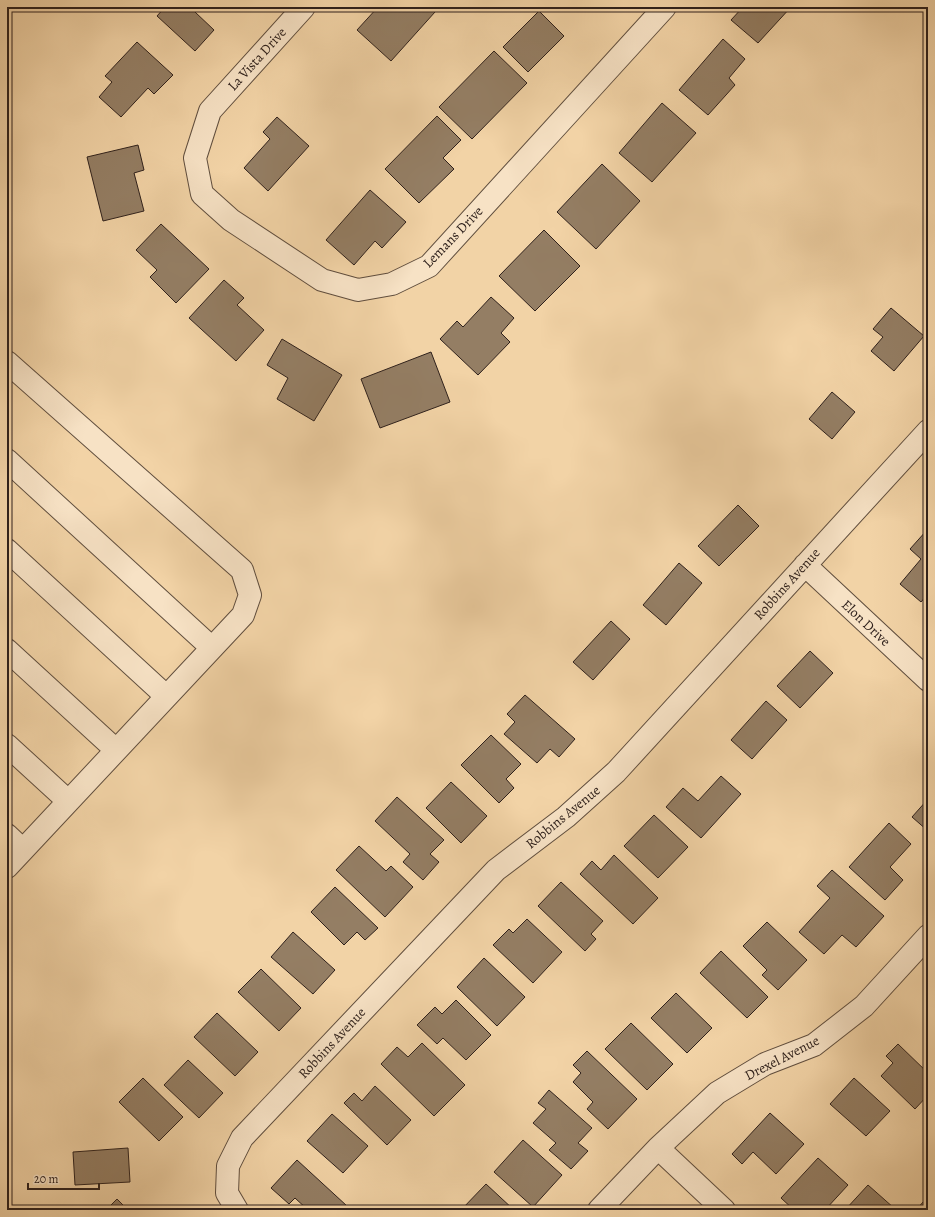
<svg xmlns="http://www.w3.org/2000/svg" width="935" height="1217" font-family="Alegreya,serif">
<rect width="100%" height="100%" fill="#f2d3a6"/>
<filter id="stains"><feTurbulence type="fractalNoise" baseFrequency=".005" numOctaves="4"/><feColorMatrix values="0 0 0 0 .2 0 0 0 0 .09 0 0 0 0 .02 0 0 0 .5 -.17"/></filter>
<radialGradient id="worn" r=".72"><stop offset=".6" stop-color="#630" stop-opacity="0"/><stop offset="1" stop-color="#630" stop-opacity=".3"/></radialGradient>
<!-- building -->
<path fill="#947e64" stroke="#2f211c" d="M165 7H200L195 12 214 30 195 51 157 16Z
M378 7H429L435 12 391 61 357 30Z
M743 7H791L758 43 731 20Z
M539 11 564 36 528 72 503 47Z
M723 39 745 59 729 78 735 85 708 115 679 90Z
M137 42 173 75 154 94 148 88 121 117 99 97 112 82 105 76Z
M494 51 527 83 472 139 439 107Z
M662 103 696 133 652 182 619 153Z
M437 116 461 140 443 158 454 169 419 203 385 169Z
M277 117 309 146 268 191 244 168 270 139 263 132Z
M138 145 144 170 134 173 144 211 103 221 87 157Z
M602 164 640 201 596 249 557 212Z
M370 190 406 222 382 248 375 241 354 265 326 240Z
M161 224 209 269 176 303 150 277 157 270 136 250Z
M544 230 580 266 535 311 499 276Z
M224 280 244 298 237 305 264 330 236 361 189 318Z
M491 297 514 318 501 333 510 342 478 375 440 339 457 321 463 327Z
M891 308 924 336 894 371 871 351 883 337 873 329Z
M282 339 342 375 314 421 277 399 288 378 267 365Z
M431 352 450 402 380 428 361 379Z
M832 392 855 412 832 439 809 419Z
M738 505 759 526 719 566 698 546Z
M927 530 928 594 921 602 900 584 921 559 910 549Z
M679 563 702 583 666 625 643 605Z
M611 621 630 639 593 680 573 662Z
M810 651 833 673 800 708 777 686Z
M525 695 575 739 559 757 550 749 537 763 504 734 515 722 507 714Z
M766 701 787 720 752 759 731 740Z
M491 735 521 764 506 779 514 788 499 803 461 765Z
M721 776 741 794 701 838 666 807 683 788 698 801Z
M451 782 487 816 461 843 426 808Z
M397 797 444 840 430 854 439 862 423 880 403 862 410 854 375 821Z
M928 799V831L912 817Z
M654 815 688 847 658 878 624 846Z
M889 823 911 844 890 867 903 880 885 900 849 867Z
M359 846 386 871 391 866 413 887 385 917 336 870Z
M614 855 658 898 633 924 580 874 592 861 601 870Z
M832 870 884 916 856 947 842 935 824 954 799 932 830 898 817 886Z
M561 882 603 921 591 934 596 939 585 951 538 906Z
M335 887 378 928 365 940 357 932 344 945 311 912Z
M527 919 562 952 533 983 493 945 509 929 513 933Z
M767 922 807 960 778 990 762 975 767 970 743 946Z
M293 932 335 970 313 994 271 957Z
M721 951 768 997 747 1018 700 973Z
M484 958 525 997 497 1026 457 987Z
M261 969 301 1008 279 1031 238 992Z
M676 993 712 1028 687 1053 651 1018Z
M456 1000 491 1035 466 1060 443 1038 437 1044 417 1025 435 1007 442 1014Z
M217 1013 258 1052 235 1076 194 1037Z
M631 1023 673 1064 647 1090 605 1049Z
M422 1043 465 1085 434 1116 381 1064 397 1047 408 1057Z
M898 1044 928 1073V1095L915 1109 881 1076 893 1063 886 1056Z
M587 1051 637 1099 608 1129 587 1109 593 1102 573 1082 581 1073 573 1065Z
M188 1060 223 1093 199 1118 164 1085Z
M143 1078 183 1117 159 1141 119 1102Z
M854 1078 890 1111 866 1136 830 1104Z
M375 1086 411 1120 387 1145 344 1103 354 1093 362 1101Z
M549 1090 592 1128 578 1143 588 1151 571 1169 549 1150 556 1143 533 1123 546 1109 538 1103Z
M770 1113 804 1144 776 1174 753 1152 742 1164 732 1154Z
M332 1114 368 1146 343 1173 307 1141Z
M523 1140 562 1175 533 1207 494 1172Z
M128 1148 130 1182 75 1185 73 1152Z
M818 1158 848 1185 825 1210H794L781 1198Z
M297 1160 347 1206 344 1210H308L295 1198 289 1204 271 1188Z
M486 1184 514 1210H461Z
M868 1185 894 1208 892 1210H845Z
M117 1199 128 1210H106Z
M923 1202 928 1207V1210H916Z"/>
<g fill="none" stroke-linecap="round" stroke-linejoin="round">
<!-- minor casing -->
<g stroke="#604e3e" stroke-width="24">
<path id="minor" d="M304 7 210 111 195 158 202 194 231 220 322 280 358 290 392 284 429 266 665 7
M7 362 242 570 250 595 243 615 7 867
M7 460 212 648
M7 550 166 696
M805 565 928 680
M7 650 116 750
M7 745 68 801
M7 835 23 850
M658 1148 724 1210
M237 1210 227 1193 228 1166 242 1138 496 870 566 817 616 772 928 431
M599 1210 658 1148 717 1093 765 1064 814 1045 864 1006 928 936"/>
</g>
<!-- minor -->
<use href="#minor" stroke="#f7e2c5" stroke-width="22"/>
</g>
<g text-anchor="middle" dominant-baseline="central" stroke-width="4" stroke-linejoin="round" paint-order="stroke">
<!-- street labels -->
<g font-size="14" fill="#2f211c" stroke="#f7e2c5">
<text transform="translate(257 59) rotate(-48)">La Vista Drive</text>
<text transform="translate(453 237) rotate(-46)">Lemans Drive</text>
<text transform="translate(787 584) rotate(-48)">Robbins Avenue</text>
<text transform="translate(866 623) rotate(43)">Elon Drive</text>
<text transform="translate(563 817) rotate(-39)">Robbins Avenue</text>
<text transform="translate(332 1043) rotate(-47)">Robbins Avenue</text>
<text transform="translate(782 1058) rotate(-27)">Drexel Avenue</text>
</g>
</g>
<!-- margin -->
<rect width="935" height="1217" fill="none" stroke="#f2d3a6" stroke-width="24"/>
<rect x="8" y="8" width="919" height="1201" fill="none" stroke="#2f211c" stroke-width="2"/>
<rect x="12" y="12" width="911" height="1193" fill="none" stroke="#2f211c"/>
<!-- scale -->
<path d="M28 1183v6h71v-6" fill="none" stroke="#2f211c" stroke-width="2"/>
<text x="34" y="1183" font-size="12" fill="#2f211c" stroke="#f7e2c5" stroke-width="3" paint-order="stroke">20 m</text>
<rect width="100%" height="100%" filter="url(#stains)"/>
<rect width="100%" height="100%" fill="url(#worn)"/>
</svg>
